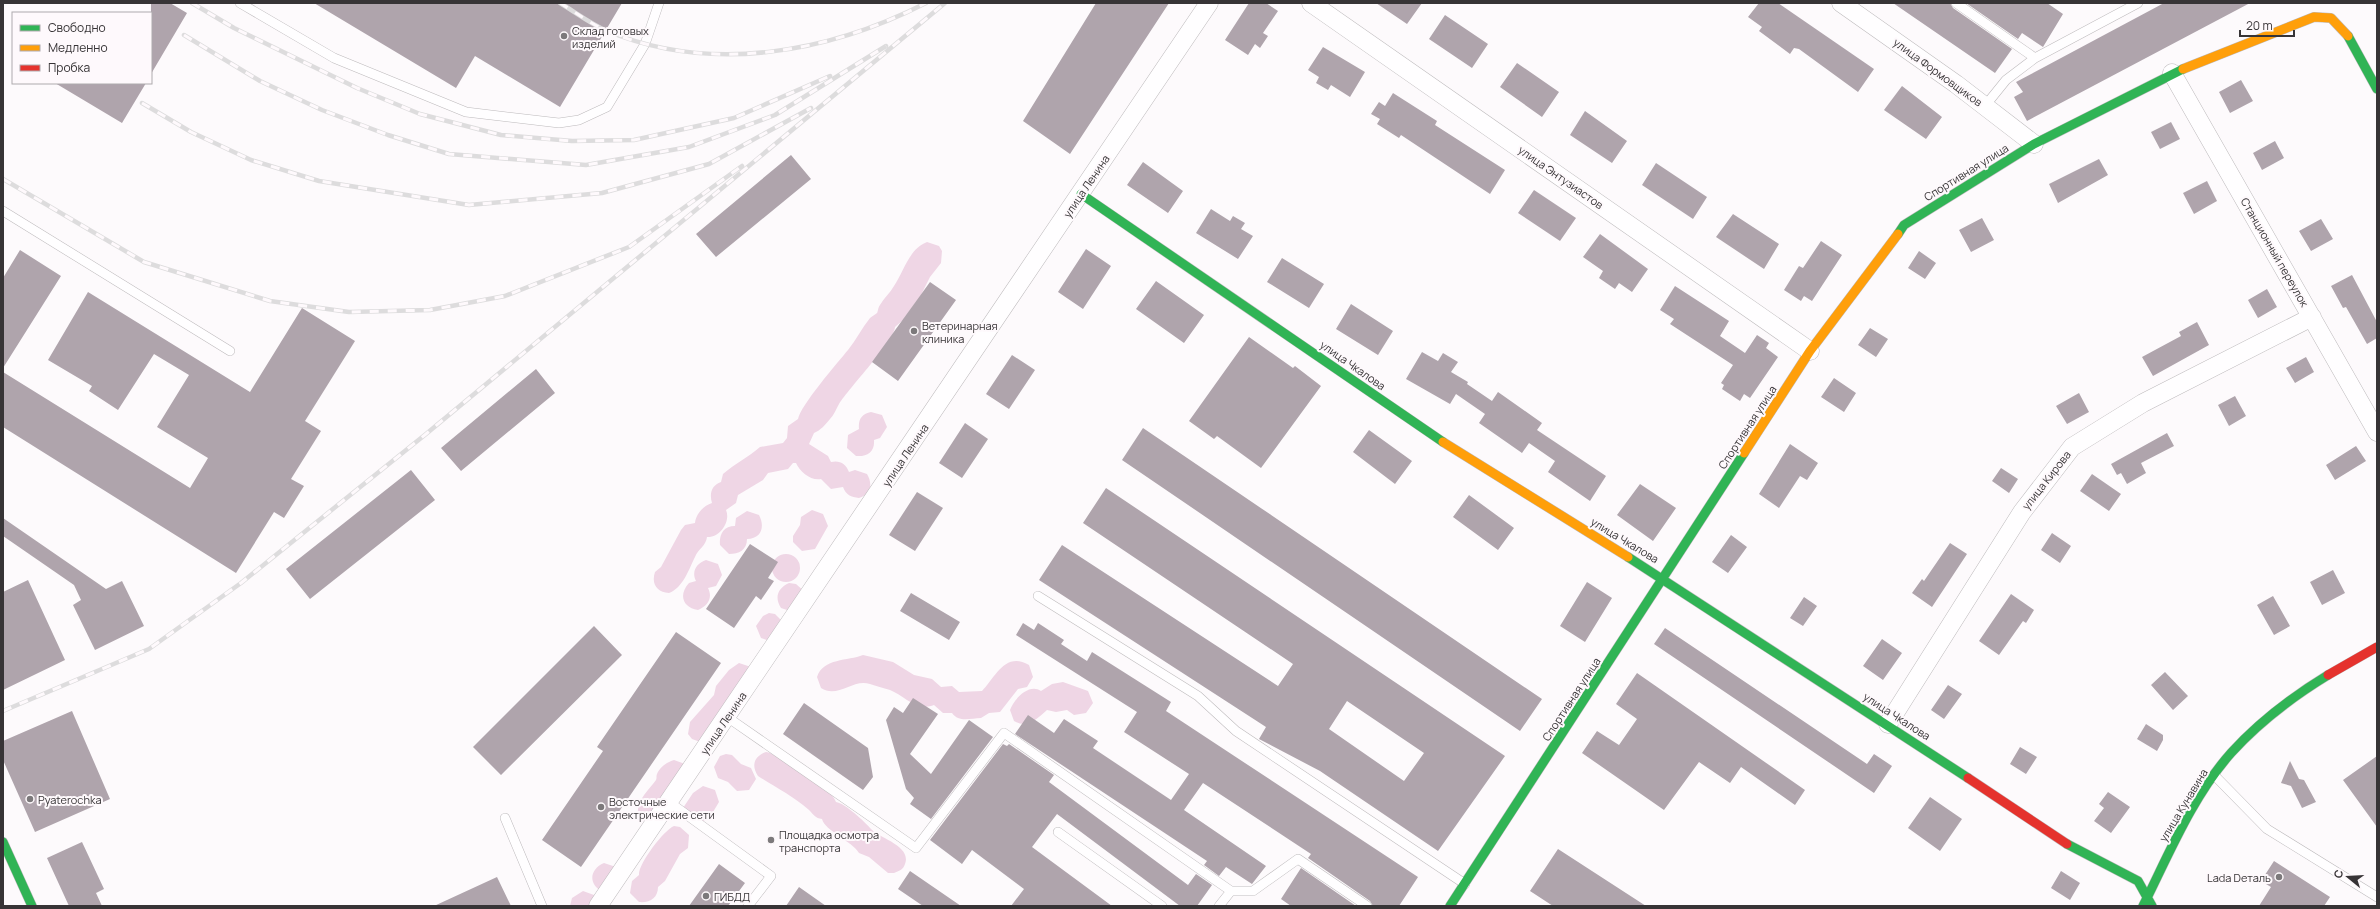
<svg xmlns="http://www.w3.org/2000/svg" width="2380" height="909" font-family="Manrope,sans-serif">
<rect width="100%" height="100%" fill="#fdfafc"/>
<!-- green -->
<path fill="#efd6e5" d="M927 242 939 246 942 251 941 263 930 277 921 295 903 320 895 327C894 341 849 388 839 404 836 409 834 415 830 419 825 425 821 430 814 433L809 444 828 456 831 462C840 460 846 464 849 472L855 470 867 474C873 484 871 494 859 498 851 497 846 495 843 487L831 489 821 479C811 481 800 472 796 463H793L788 469 768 473 763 480 738 495 736 503 726 510C731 521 720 538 707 537 706 546 698 549 695 557 689 569 683 588 669 593 657 592 651 584 655 572L661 567 681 530 685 525 695 523C696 514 703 506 712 503 709 493 712 485 721 482L723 474C734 464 749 457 760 447L783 443 787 438 788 426 798 419C800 406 838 362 848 350 856 340 862 328 870 318 872 316 875 315 877 313 878 312 878 307 880 305 884 298 890 293 894 286 904 271 909 249 927 242Z
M871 412 882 415 887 427 880 438 874 440C875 452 867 457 856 456L847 448 848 435 859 429C858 419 862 414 871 412Z
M812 510 823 514 828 526 815 549 802 551 793 542V536L800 525 801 517Z
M747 511 759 515C765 526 762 539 747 539 747 550 739 554 729 554L720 545C719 535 723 526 735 526L736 518Z
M772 568a14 14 0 1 1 28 0a14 14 0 1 1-28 0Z
M706 560 718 564 722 575 716 586 708 588C713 598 708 606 698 610 683 608 678 595 689 583L696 581C691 571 697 563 706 560Z
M789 583 796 584 805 592 793 612 781 608C774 597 778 588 789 583Z
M769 613 775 614 784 623 772 642 761 638 756 626 763 616Z
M863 655 893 662 914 675 932 679 941 687 952 686 959 692 982 691C995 678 1005 651 1029 665L1033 677 1027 687 1018 689 1000 712 989 713 981 718C971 718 959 723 952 713H943L934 705C917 712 903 695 890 690 883 688 876 686 870 684 853 678 838 699 821 688L817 677C823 658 848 661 863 655Z
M739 663 751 667 703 743 692 739 688 734 690 722 714 695 716 686 729 670Z
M1063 682 1088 691 1093 703 1086 713 1074 715 1067 710 1056 712 1047 710C1037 719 1027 729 1014 721L1010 710C1014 699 1029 683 1041 691L1052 684Z
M766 752C774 753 777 759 785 760 798 769 832 789 836 802 845 803 865 822 871 829 879 838 912 846 905 864 903 870 899 871 894 873H888L869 857 859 853C852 841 825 831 822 819 815 818 814 815 809 810 793 796 775 787 758 776 751 766 754 756 766 752Z
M726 754 732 755 741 764 751 768 756 779 749 790 737 791 728 782 718 778 714 767 720 756Z
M674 760 685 764 647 824 638 815C636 800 649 790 656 780 657 778 656 776 657 774 660 767 667 762 674 760Z
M703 786 715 790 719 802 710 817 699 824 683 808 693 793Z
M674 826 680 827 689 835 688 848 680 854 665 881 658 887C658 898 650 903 639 902L630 893 632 881 639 875C638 864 664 830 674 826Z
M604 863 616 867 601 891C588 883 590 869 604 863Z
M583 891 594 895 598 906H570L572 898Z"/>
<!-- building -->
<path fill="#afa4ac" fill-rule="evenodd" d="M151 3H170L187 13 151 74Z
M314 3H622L560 107 475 56 456 88Z
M1096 3H1169L1070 154 1023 121Z
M1249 3H1266L1278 11 1263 33 1268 36 1260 48 1255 44 1248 55 1225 40Z
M1376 3H1422L1407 24Z
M1759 3H1778L1874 69 1858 92 1799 49 1794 48 1790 54 1759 31 1762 27 1748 17Z
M1893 3H1950L1953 8 2012 49 1995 73Z
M1966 3H2047L2063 14 2043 47 2022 33 2018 39Z
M2164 3H2250L2027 121 2014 97 2023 92 2016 82Z
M1445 15 1488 44 1472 68 1429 39Z
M1323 47 1365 72 1350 97 1331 85 1328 90 1316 83 1319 77 1308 70Z
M1517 63 1559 92 1542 117 1500 87Z
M2241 80 2253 101 2230 113 2219 92Z
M55 83H146L122 123Z
M1902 86 1942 117 1926 139 1884 110Z
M1393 93 1437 121 1435 125 1505 170 1490 194 1401 135 1399 138 1377 124 1380 119 1371 114 1379 102 1385 106Z
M1585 111 1627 141 1612 163 1570 135Z
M2171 122 2180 139 2160 149 2151 132Z
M2275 141 2284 158 2262 170 2253 153Z
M791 155 811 179 716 257 696 234Z
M2099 159 2108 175 2058 203 2049 184Z
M1143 162 1183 191 1168 213 1127 185Z
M1656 163 1707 197 1693 219 1642 185Z
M2207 181 2217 201 2194 214 2183 193Z
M1534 190 1576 218 1560 241 1518 213Z
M1211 209 1230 221 1233 216 1245 223 1241 229 1253 236 1238 259 1196 233Z
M1733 214 1779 244 1764 269 1716 237Z
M1982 218 1994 240 1971 252 1959 230Z
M2321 219 2333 239 2311 251 2299 231Z
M1600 234 1648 269 1632 292 1619 283 1615 289 1599 278 1603 271 1583 257Z
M1821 241 1842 255 1812 301 1804 296 1801 301 1784 290 1799 266 1803 268Z
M1086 249 1111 266 1083 309 1058 292Z
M20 250 61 276 3 368V278Z
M1919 251 1936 263 1925 279 1908 268Z
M1282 258 1324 284 1309 308 1267 282Z
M2352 275 2377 322V338L2367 344 2346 307 2343 308 2331 286Z
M1156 281 1204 315 1184 343 1136 309Z
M930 282 956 300 898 381 872 362Z
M1675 286 1729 321 1720 336 1745 353 1757 335 1769 343 1766 348 1778 357 1750 398 1744 394 1740 401 1722 389 1724 385 1721 383 1733 365 1670 324 1674 319 1660 310Z
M2267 289 2277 307 2258 318 2248 300Z
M88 292 250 392 302 308 355 341 305 421 321 431 291 479 304 486 284 518 274 512 236 573 3 427V372L190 488 208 458 157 427 189 375 154 354 118 410 89 391 92 386 48 360Z
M1351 304 1393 331 1378 355 1336 329Z
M2197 322 2209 345 2153 376 2142 357 2181 336 2179 332Z
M1870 328 1888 339 1876 357 1858 345Z
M1249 337 1293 368 1295 366 1321 386 1261 468 1217 436 1214 439 1189 421Z
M1422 352 1438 361 1443 353 1458 362 1451 372 1468 382 1467 384 1492 401 1498 392 1542 423 1537 430 1606 476 1590 501 1548 472 1555 461 1529 443 1522 453 1479 423 1485 414 1456 394 1450 404 1406 379Z
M1012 355 1035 370 1009 409 986 394Z
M2306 357 2314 372 2295 383 2286 368Z
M536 369 555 393 461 471 441 448Z
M1834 378 1856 393 1844 412 1821 397Z
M2079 393 2089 412 2067 424 2056 406Z
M2235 396 2246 416 2229 426 2218 405Z
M965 423 988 439 962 478 939 463Z
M1143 428 1542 699 1520 731 1122 460Z
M1369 430 1412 461 1395 484 1353 452Z
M2167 433 2174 446 2141 463 2146 473 2127 484 2121 473 2117 475 2111 464Z
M1790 444 1818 463 1807 480 1800 476 1779 508 1759 494Z
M2356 446 2366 461 2335 480 2326 465Z
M2001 468 2018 479 2009 493 1992 481Z
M411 470 435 500 310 599 286 569Z
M2092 474 2121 494 2109 511 2080 491Z
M1640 484 1676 508 1653 541 1617 515Z
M1106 488 1505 756 1438 851 1320 771 1259 739 1266 727 1039 580 1062 545 1278 686 1293 664 1083 523ZM1347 701 1424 753 1404 781 1329 729Z
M917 492 943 508 915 551 889 535Z
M1469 495 1514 528 1498 550 1453 517Z
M3 518 106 589 122 581 144 626 95 650 73 605 81 600 74 585 3 536Z
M2052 533 2071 546 2060 563 2041 550Z
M1731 535 1747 547 1728 573 1712 562Z
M1950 543 1967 554 1932 607 1912 593 1922 579 1924 581Z
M750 544 778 562 768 578 774 581 761 600 756 596 734 628 706 609Z
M2333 570 2345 593 2322 605 2310 582Z
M28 580 65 660 3 690V592Z
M1587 582 1612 598 1585 642 1560 626Z
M911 593 960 622 949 640 900 611Z
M2011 594 2034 610 2026 623 2023 621 1999 655 1979 641Z
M2273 596 2290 626 2274 635 2257 605Z
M1804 597 1817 606 1803 626 1790 618Z
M1023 623 1034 630 1038 623 1064 640 1061 644 1087 661 1092 652 1171 702 1166 711 1418 877 1399 906H1373L1370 901 1308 858 1311 854 1203 783 1184 810 1266 866 1252 884 1226 867 1219 876 1204 865 1207 861 1015 734 1028 715 1054 733 1064 719 1098 741 1093 748 1171 800 1189 774 1124 732 1137 712 1016 635Z
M594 626 622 655 501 775 473 747Z
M1665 628 1867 764 1874 754 1892 766 1874 793 1654 644Z
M676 632 721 663 581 867 542 840 603 751 597 747Z
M1882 639 1902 653 1883 680 1863 666Z
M2165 672 2188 696 2173 710 2151 685Z
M1637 673 1805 790 1795 805 1741 767 1730 783 1699 762 1664 810 1582 753 1597 731 1619 745 1637 719 1616 704Z
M1948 685 1962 694 1944 719 1931 710Z
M913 698 938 714 910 754 931 774 969 720 993 737 931 819 910 804 914 798 906 789 886 720 894 707 903 713Z
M804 703 868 748 873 777 863 790 783 734Z
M72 711 110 799 35 832 3 760V741Z
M2146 724 2163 735V740L2157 751 2137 739Z
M1003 744 1007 746 1009 744 1054 775 1049 782 1188 885 1196 874 1212 885 1197 906H1180L1057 814 1032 847 1112 906H1011L1024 889 972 850 962 864 930 840Z
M2020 747 2037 757 2026 774 2010 764Z
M2377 756V827L2343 780Z
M2290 761 2299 779 2304 780 2316 802 2302 808 2291 786 2281 783Z
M2108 792 2130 807 2111 833 2094 821 2104 808 2099 804Z
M1930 797 1962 819 1940 851 1908 828Z
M82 842 104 889 96 893 102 906H69L47 858Z
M1558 849 1646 906H1553L1530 891Z
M2274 861 2330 897 2324 906H2259L2271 887 2261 881Z
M719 864 745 883 728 906H689Z
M1301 868 1356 906H1291L1281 899Z
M910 871 961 906H923L898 889Z
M2061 871 2080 883 2070 900 2051 888Z
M497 877 511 906H434Z
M799 887 826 906H786Z"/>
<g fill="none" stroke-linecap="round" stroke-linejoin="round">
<!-- lane casing -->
<g stroke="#bdbabc" stroke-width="10">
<path id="lane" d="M240 3 334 58 466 112 559 123 579 120 607 107 645 44 659 3
M1956 3 2035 58
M1985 106 2006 80 2035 58 2138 3
M3 211 230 351
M1038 596 1198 696 1236 731 1465 884
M727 717 916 848 1004 733 1231 891
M2214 775 2267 829 2377 897
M669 802 771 876 748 906
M505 818 542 906
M1058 832 1162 906
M1219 906 1231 891H1253L1298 859 1367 906"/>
</g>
<!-- street casing -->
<g stroke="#bdbabc" stroke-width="19">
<path id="street" d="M1311 3 1810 351
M1841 3 1956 84 2034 144
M2172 73 2377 432
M1888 724 2022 512 2072 447 2143 403 2312 317
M598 906 1209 3"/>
</g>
<!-- fast casing -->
<g stroke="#bdbabc" stroke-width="10">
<path id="fast" d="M2348 36 2377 89
M1081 194 1443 442
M1898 234 1904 225 2034 144 2183 69
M1628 557 1968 778
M3 842 32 906
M2067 844 2138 881 2152 906
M1450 906 1744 453
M2143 906C2169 854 2192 797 2231 753 2259 722 2292 697 2328 675"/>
</g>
<!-- slow casing -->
<g stroke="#bdbabc" stroke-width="10">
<path id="slow" d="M2183 69 2314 17 2331 18 2348 36
M1443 442 1628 557
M1744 453 1810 351 1898 234"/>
</g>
<!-- jam casing -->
<g stroke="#bdbabc" stroke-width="10">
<path id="jam" d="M2328 675 2377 647
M1968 778 2067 844"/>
</g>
<!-- lane -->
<use href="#lane" stroke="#fffeff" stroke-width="9"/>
<!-- street -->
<use href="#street" stroke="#fffeff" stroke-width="18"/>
<!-- fast -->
<use href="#fast" stroke="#30b455" stroke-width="9"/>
<!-- slow -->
<use href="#slow" stroke="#ff9f0a" stroke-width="9"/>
<!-- jam -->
<use href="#jam" stroke="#e5322d" stroke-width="9"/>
<!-- rail casing -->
<g stroke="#dddcdd" stroke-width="4.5">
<path id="rail" d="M192 3 234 28 357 88 420 114 501 135 572 141 634 140 734 118 830 76
M560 3C575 12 591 24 607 31 711 74 828 53 926 3
M184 35 260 81 322 110 388 135 449 154 586 165 689 147 775 115 886 46
M142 103 191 132 251 160 319 181 469 205 602 193 709 164 811 108
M3 179 144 262 270 301 349 312 430 310 505 296 629 247 742 166
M3 711 149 649 241 583 426 434 945 3"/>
</g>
<!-- rail -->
<use href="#rail" stroke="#fef9fc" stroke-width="3" stroke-dasharray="9" stroke-linecap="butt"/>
</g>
<!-- markers -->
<g fill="#7c797b" stroke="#fef9fc" stroke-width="1.5">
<circle cx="564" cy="36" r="4"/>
<circle cx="914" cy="331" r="4"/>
<circle cx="30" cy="799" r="4"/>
<circle cx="601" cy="807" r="4"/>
<circle cx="771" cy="840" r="4"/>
<circle cx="2279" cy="877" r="4"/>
<circle cx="706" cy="896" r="4"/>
</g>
<g text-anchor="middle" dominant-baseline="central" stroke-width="4" stroke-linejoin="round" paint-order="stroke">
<!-- poi labels -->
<g font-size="11" fill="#373436" stroke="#fef9fc" text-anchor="start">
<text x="572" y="30">Склад готовых<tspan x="572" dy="13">изделий</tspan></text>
<text x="922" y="325">Ветеринарная<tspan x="922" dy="13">клиника</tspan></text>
<text x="38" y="799">Pyaterochka</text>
<text x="609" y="801">Восточные<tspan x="609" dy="13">электрические сети</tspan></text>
<text x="779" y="834">Площадка осмотра<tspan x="779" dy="13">транспорта</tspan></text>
<text x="2271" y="877" text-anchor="end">Lada Dеталь</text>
<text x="714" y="896">ГИБДД</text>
</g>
<!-- street labels -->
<g font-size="11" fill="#373436" stroke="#fef9fc">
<text transform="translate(1938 72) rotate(36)">улица Формовщиков</text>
<text transform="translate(1966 172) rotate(-32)">Спортивная улица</text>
<text transform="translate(1561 177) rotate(35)">улица Энтузиастов</text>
<text transform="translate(1086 186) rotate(-56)">улица Ленина</text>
<text transform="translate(2275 252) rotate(60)">Станционный переулок</text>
<text transform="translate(1353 365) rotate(35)">улица Чкалова</text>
<text transform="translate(1747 427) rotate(-57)">Спортивная улица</text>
<text transform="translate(905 455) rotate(-56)">улица Ленина</text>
<text transform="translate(2046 480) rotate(-52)">улица Кирова</text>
<text transform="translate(1625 540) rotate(31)">улица Чкалова</text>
<text transform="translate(1571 699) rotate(-57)">Спортивная улица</text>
<text transform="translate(1897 716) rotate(33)">улица Чкалова</text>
<text transform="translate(723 723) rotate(-56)">улица Ленина</text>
<text transform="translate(2183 805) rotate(-59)">улица Кунавина</text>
</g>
</g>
<!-- border -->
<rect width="2380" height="909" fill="none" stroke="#373436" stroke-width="8"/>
<!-- legend -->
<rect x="12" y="12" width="140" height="72" fill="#fef9fc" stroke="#aeaaad"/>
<rect x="20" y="25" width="20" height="6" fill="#30b455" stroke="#aeaaad"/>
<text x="48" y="32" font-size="12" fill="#373436">Свободно</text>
<rect x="20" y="45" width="20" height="6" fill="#ff9f0a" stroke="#aeaaad"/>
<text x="48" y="52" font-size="12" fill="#373436">Медленно</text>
<rect x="20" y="65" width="20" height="6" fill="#e5322d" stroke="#aeaaad"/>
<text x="48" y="72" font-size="12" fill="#373436">Пробка</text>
<!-- north arrow -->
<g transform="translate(2348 877) rotate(288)" stroke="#fef9fc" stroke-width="3" paint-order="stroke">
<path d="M0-3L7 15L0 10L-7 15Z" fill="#373436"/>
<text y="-6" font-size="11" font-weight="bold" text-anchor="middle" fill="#373436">С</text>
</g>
<!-- scale -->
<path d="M2240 30v6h54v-6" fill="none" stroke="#373436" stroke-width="2"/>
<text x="2246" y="30" font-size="12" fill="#373436" stroke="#fef9fc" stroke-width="3" paint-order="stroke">20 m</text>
</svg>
